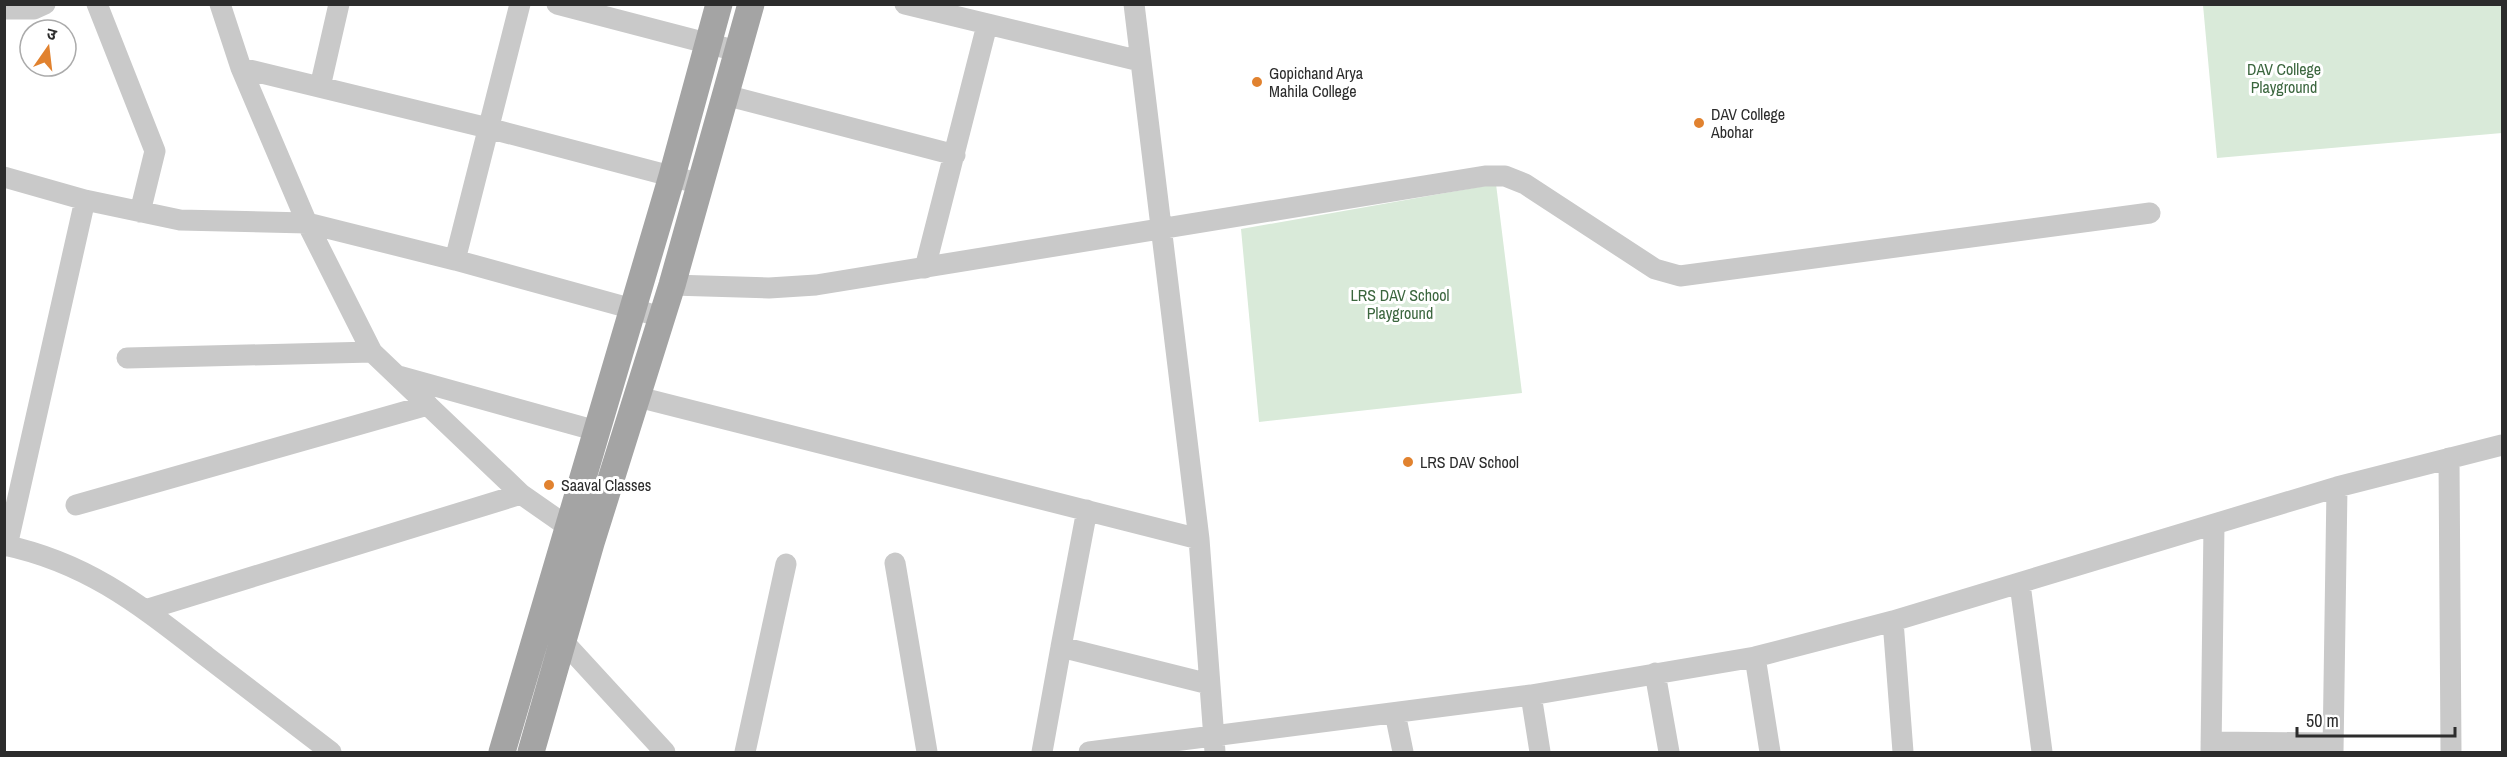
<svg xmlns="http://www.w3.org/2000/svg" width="2507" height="757" font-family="'Archivo Narrow','Noto Sans Devanagari',sans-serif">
<rect width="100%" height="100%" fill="#fff"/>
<!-- green -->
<path fill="#d9ead9" d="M2203 5H2502V133L2217 158Z
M1496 184 1522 393 1259 422 1241 229Z"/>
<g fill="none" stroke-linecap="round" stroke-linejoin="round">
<!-- minor -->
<path stroke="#c9c9c9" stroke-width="21" d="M97 4 155 151 140 212
M220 4 241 68 307 223 372 352 521 494 581 536
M557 4 737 51
M905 4 1140 61
M1134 4 1199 539 1215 752
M4 9H34L45 4
M241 68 488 128 701 184
M320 87 339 4
M725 95 955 155
M4 177 85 200 180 220 307 223 455 260 662 317
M455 260 520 4
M925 268 987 25
M672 285 769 288 816 285 1485 176H1505L1525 184 1655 269 1680 276 2150 213
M127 358 372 352
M399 376 597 431
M638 397 1199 539
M2449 458 2451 752
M76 505 428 405
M4 545C89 563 141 606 207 657 249 689 290 721 331 752
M7 546 85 200
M895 563 927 752
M2020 584 2042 752
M145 610 521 494
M1893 621 1903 752
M562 640 665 752
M1061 647 1087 510
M1755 657 1770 752
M1655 673 1669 752
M1531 695 1540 752
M1395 713 1403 752
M2211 742 2333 743
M745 752 786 564
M1042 752 1061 647 1209 684
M1089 752 1531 695 1755 657 1893 621 2337 487 2502 445
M2211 752 2214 525
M2333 752 2337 487"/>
<!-- major -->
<path stroke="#a4a4a4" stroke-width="27" d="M502 752 672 176 719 4
M531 752 591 543 672 285 751 4"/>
</g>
<!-- markers -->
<g fill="#e1822f" stroke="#fff" stroke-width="2">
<circle cx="1257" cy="82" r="6"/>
<circle cx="1699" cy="123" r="6"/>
<circle cx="1408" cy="462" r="6"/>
<circle cx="549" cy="485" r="6"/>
</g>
<g text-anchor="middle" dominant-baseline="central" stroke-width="6" stroke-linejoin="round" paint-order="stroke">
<!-- park labels -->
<g font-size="16" fill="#3b663e" stroke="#fff">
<text x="2284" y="69">DAV College<tspan x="2284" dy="18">Playground</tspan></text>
<text x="1400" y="295">LRS DAV School<tspan x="1400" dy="18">Playground</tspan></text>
</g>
<!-- poi labels -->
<g font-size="16" fill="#2c2c2c" stroke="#fff" text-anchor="start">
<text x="1269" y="73">Gopichand Arya<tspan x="1269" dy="18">Mahila College</tspan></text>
<text x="1711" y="114">DAV College<tspan x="1711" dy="18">Abohar</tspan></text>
<text x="1420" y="462">LRS DAV School</text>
<text x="561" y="485">Saaval Classes</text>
</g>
</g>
<!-- border -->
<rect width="2507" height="757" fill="none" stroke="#2c2c2c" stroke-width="12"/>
<!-- north arrow -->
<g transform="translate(48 48) rotate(14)"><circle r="28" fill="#ffffff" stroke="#ababab" stroke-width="1.5"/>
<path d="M0-4.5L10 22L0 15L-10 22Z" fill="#e1822f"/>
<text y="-9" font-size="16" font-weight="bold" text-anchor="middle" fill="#2c2c2c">उ</text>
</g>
<!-- scale -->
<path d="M2297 727v9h158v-9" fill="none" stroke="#2c2c2c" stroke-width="3"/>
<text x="2306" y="727" font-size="18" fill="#2c2c2c" stroke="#ffffff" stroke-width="4.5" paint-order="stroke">50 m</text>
</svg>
